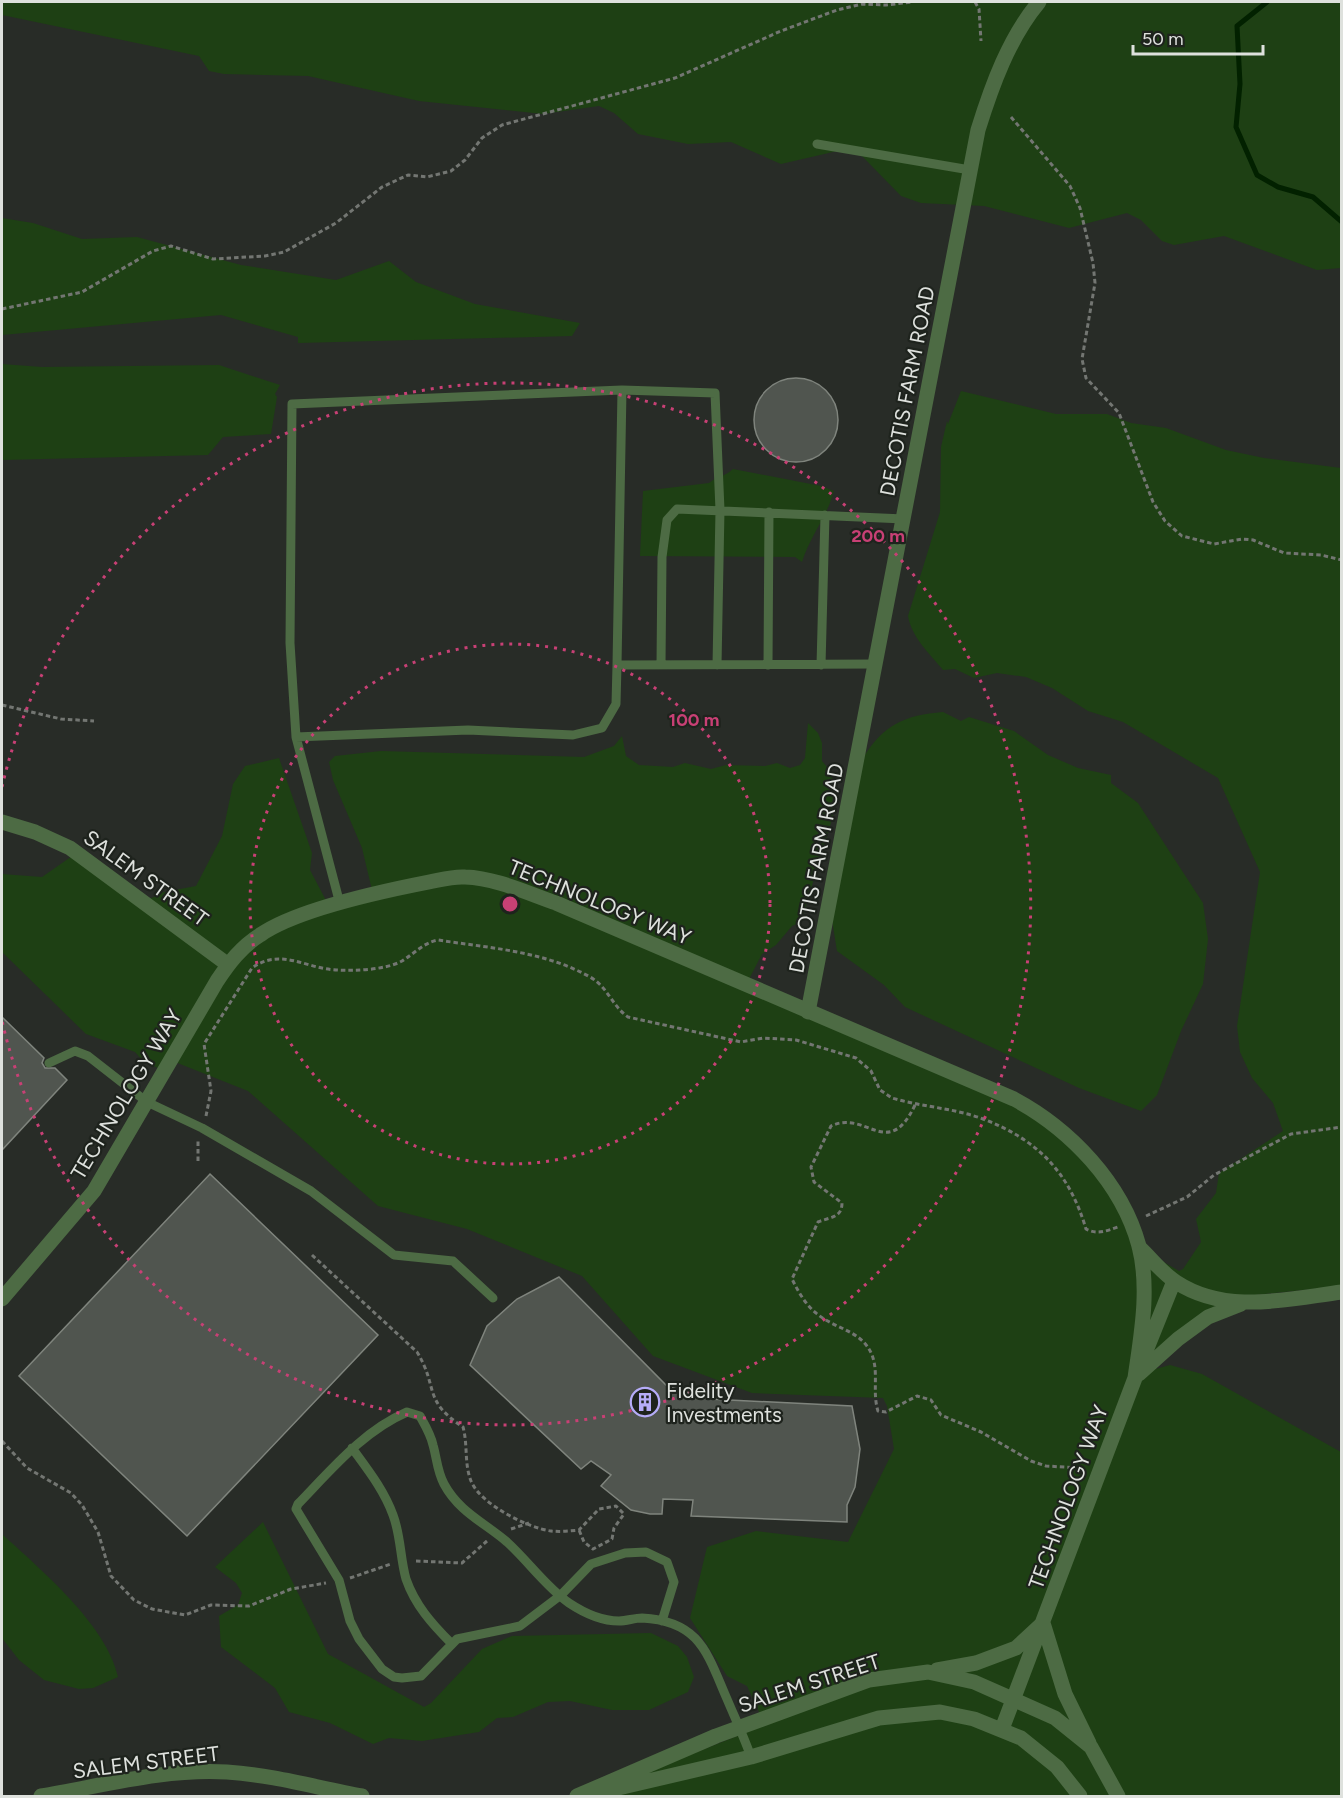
<svg xmlns="http://www.w3.org/2000/svg" width="1343" height="1798" font-family="Figtree,sans-serif">
<rect width="100%" height="100%" fill="#282c27"/>
<!-- green -->
<path fill="#1e4014" d="M2 2H1341V268L1317 270 1224 236 1174 245 1162 241 1141 220 1127 213 1069 228 984 206 921 203 901 196 863 157 846 149 781 164 731 142 688 144 638 134 614 113 599 106 543 114 419 101 308 76 224 74 209 71 199 56 2 15Z
M2 218 33 223 82 239 137 237 241 265 336 280 389 261 416 282 475 304 580 323 572 336 298 343V337L221 315 2 335Z
M2 364 42 367 219 365 280 385 275 394 277 397 271 434 223 437 208 455 2 460Z
M961 391 1056 414H1107L1131 423 1166 428 1226 450 1264 458 1341 468V1286L1226 1298 1142 1361 1134 1375 1170 1365 1202 1374 1341 1452V1796H585L765 1725 747 1686 727 1676 690 1618 707 1547 756 1531 848 1542 894 1449 887 1406 883 1398 752 1393 653 1356 582 1276 467 1229 378 1206 248 1091 175 1062 164 1071 143 1061 135 1052 86 1034 2 952V874L42 877 75 854 143 902 164 892 196 886 222 836 233 784 245 766 279 758 312 853 310 870 330 908 372 890 362 848 333 780 329 762 335 756 381 751 584 757 614 746 622 736 626 756 639 765 673 767 685 763 711 769 726 765 765 766 777 763 790 768 800 765 805 758 808 723 818 733 822 743V761L832 773 833 816 801 922 792 926 776 945 762 954 747 983 1024 1105 1077 1147 1150 1254 1179 1271 1183 1269 1201 1242 1196 1219 1216 1193 1219 1173 1283 1131 1273 1103 1252 1078 1240 1052 1237 1026 1260 872 1218 778 1123 722 1088 711 1052 688 1026 677 997 673 974 678 955 669 943 670C929 653 912 638 908 616L940 512 941 447 947 421 948 424Z
M733 469 821 486 834 491C827 517 810 536 802 562L795 557 640 556 643 491 709 483C717 476 726 476 733 469Z
M943 712 961 721 969 717 1014 731 1048 755 1078 768 1111 775V783L1138 803 1203 903 1208 939 1203 984 1181 1031 1157 1095 1141 1111 1079 1088 905 1007 884 985 837 951 831 914 863 758C883 725 905 715 943 712Z
M263 1522 328 1654 424 1707 431 1703 482 1649 512 1636 651 1633 678 1646 687 1657 694 1677 688 1692 649 1710H612L570 1701 548 1702 513 1717 497 1718 479 1732 422 1741 389 1738 373 1744 330 1723 289 1712 275 1688 221 1647 219 1616 238 1605 242 1593 236 1583 215 1567Z
M2 1534C41 1570 107 1625 118 1677L93 1688 79 1689 44 1680 19 1660 2 1638Z"/>
<g fill="none" stroke-linecap="round" stroke-linejoin="round">
<!-- stream -->
<path stroke="#022100" stroke-width="5" d="M1267 2 1237 26 1240 84 1236 127 1257 175 1278 187 1313 197 1342 222"/>
</g>
<!-- building -->
<path fill="#50554f" stroke="#7f847d" stroke-width="1.5" d="M754 420a42 42 0 1 1 84 0a42 42 0 1 1-84 0Z
M2 1017 44 1058 42 1063 45 1068H55L67 1080 2 1150Z
M210 1174 378 1335 187 1536 19 1376Z
M559 1277 667 1386 709 1399 852 1406 860 1449 855 1487 847 1505V1522L691 1516 693 1500 663 1499 662 1514H650L631 1510 601 1486 611 1475 591 1461 581 1469 470 1365 487 1326 517 1299Z"/>
<g fill="none" stroke-linecap="round" stroke-linejoin="round">
<!-- path -->
<path stroke="#737672" stroke-width="3" stroke-dasharray="4.5 3" stroke-linecap="butt" d="M975 2 979 9 981 41
M1011 117 1070 186 1080 208 1093 263 1095 283 1082 359 1086 378 1119 413 1153 502 1165 521 1182 536 1214 544 1242 539 1253 540 1284 553 1321 555 1342 560
M2 309 82 292 153 251 171 246 213 259 265 256 284 252 336 223 382 187 408 175 427 177 451 171 465 160 482 138 502 125 675 78 781 31 837 10 862 4 886 5 912 2
M2 705 61 719 94 721
M915 1105C888 1162 866 1109 831 1126L811 1167 814 1182 842 1203C842 1218 830 1217 818 1222L792 1279C798 1291 805 1304 816 1313 834 1329 862 1330 872 1355 879 1373 872 1392 878 1411L886 1412 917 1396 931 1400 941 1415 981 1432 1031 1461 1046 1466 1080 1468
M206 1116 211 1091 204 1044 252 968C281 947 306 969 337 970 354 971 386 970 402 961 415 953 423 943 438 940 489 948 544 951 590 977 608 987 612 1006 628 1017L741 1042 763 1038 796 1040 856 1058 871 1071 880 1090 892 1098C922 1107 954 1108 983 1119 1038 1140 1069 1172 1086 1229 1097 1235 1106 1231 1118 1227
M198 1161V1139
M1146 1216 1187 1197 1214 1175 1291 1134 1342 1127
M312 1255 417 1352C439 1388 422 1400 463 1427 468 1445 464 1463 471 1481 480 1504 528 1528 551 1531 560 1532 570 1531 579 1530L599 1509 616 1506 624 1514 614 1528 612 1539 593 1549 584 1542 579 1530
M2 1441 27 1468 71 1493 82 1505 98 1532 111 1576 134 1600 152 1609 185 1615 211 1605 249 1606 291 1589 326 1583
M511 1529 529 1523
M416 1561 462 1563 487 1541
M350 1578 391 1564"/>
<!-- lane -->
<path stroke="#4d6b44" stroke-width="9" d="M817 144 970 170
M617 665 622 390 715 393 720 510 717 665
M661 665 662 557 667 520 677 509 904 519
M768 665 769 512
M821 665 825 515
M296 737 468 730 573 735 602 728 616 704 617 665 876 664
M340 904 296 737 290 643 292 404 622 390
M49 1063 75 1051 88 1056 147 1102 202 1128 311 1191 394 1255 453 1261 493 1298
M352 1448C368 1470 384 1490 393 1515 401 1536 400 1558 406 1579 415 1605 432 1624 451 1643
M662 1621 674 1582 667 1562 646 1552 625 1553 591 1564 561 1595 520 1626 457 1639 421 1676 402 1678 394 1677 382 1669 359 1639 350 1621 339 1580 296 1509 298 1504C331 1470 363 1431 407 1412L420 1416C425 1425 431 1435 433 1445 437 1459 437 1471 444 1484 459 1512 485 1523 507 1542 528 1561 546 1587 569 1603 584 1613 601 1621 619 1621 627 1621 634 1618 642 1618 700 1621 707 1653 727 1699 735 1718 744 1737 751 1757"/>
<!-- street -->
<path stroke="#4d6b44" stroke-width="15" d="M2 822 35 832 70 848 227 964
M808 1012 978 130C992 85 1009 38 1039 2
M1139 1247C1151 1258 1162 1273 1176 1282 1226 1315 1286 1299 1342 1292
M2 1299 94 1191 217 981C229 963 241 947 260 935 297 909 383 891 429 882 440 880 453 876 465 877 496 878 527 893 556 903L1014 1099C1070 1129 1122 1183 1139 1246 1150 1289 1141 1335 1135 1378
M1139 1374 1178 1339 1208 1317 1241 1304
M937 1670 976 1663 1016 1648 1043 1623 1065 1694 1089 1743
M1002 1729 1135 1378 1174 1281
M601 1792 751 1757 879 1718 940 1712 974 1719 1021 1738 1057 1767 1080 1796
M41 1796C101 1786 166 1768 227 1772 273 1775 318 1788 362 1796
M577 1796 716 1736 869 1680 928 1672 974 1682 1055 1718 1091 1747 1118 1796"/>
</g>
<!-- distance rings -->
<g fill="none" stroke="#c84075" stroke-width="3" stroke-dasharray="3 6">
<circle cx="510" cy="904" r="260"/>
<path d="M2 787A521 521 0 1 1 2 1021"/>
</g>
<!-- icons -->
<defs>
<g id="building-ring" transform="scale(1.5)"><circle r="9.5" fill="#1e231d" stroke="#b5acf8" stroke-width="1.5"/><path d="M-4-6H4V6H1V3H-1V6H-4ZM-2.5-4.3h1.7v1.8h-1.7ZM.8-4.3h1.7v1.8H.8ZM-2.5-1h1.7V.8h-1.7ZM.8-1h1.7V.8H.8Z" fill="#b5acf8"/></g>
</defs>
<g fill-rule="evenodd">
<use href="#building-ring" x="645" y="1402"/>
</g>
<g text-anchor="middle" dominant-baseline="central" stroke-width="4.5" stroke-linejoin="round" paint-order="stroke">
<!-- street labels -->
<g font-size="21" fill="#dee1dd" stroke="#1e231d">
<text transform="translate(907 391) rotate(-79)">DECOTIS FARM ROAD</text>
<text transform="translate(816 868) rotate(-79)">DECOTIS FARM ROAD</text>
<text transform="translate(146 878) rotate(36)">SALEM STREET</text>
<text transform="translate(600 902) rotate(22)">TECHNOLOGY WAY</text>
<text transform="translate(126 1094) rotate(-59)">TECHNOLOGY WAY</text>
<text transform="translate(1068 1497) rotate(-70)">TECHNOLOGY WAY</text>
<text transform="translate(809 1683) rotate(-18)">SALEM STREET</text>
<text transform="translate(146 1762) rotate(-7)">SALEM STREET</text>
</g>
<!-- poi labels -->
<g font-size="21" fill="#dee1dd" stroke="#1e231d" text-anchor="start">
<text x="666" y="1390">Fidelity<tspan x="666" dy="24">Investments</tspan></text>
</g>
</g>
<circle cx="510" cy="904" r="9" fill="#c84075" stroke="#1e231d" stroke-width="3"/>
<g font-size="18" text-anchor="middle" font-weight="bold" fill="#c84075" stroke="#1e231d" stroke-width="4.5" stroke-linejoin="round" paint-order="stroke">
<text x="878" y="542">200 m</text>
<text x="694" y="726">100 m</text>
</g>
<!-- border -->
<rect width="1343" height="1798" fill="none" stroke="#dee1dd" stroke-width="6"/>
<!-- scale -->
<path d="M1133 45v9h130v-9" fill="none" stroke="#dee1dd" stroke-width="3"/>
<text x="1142" y="45" font-size="18" fill="#dee1dd" stroke="#1e231d" stroke-width="4.5" paint-order="stroke">50 m</text>
</svg>
